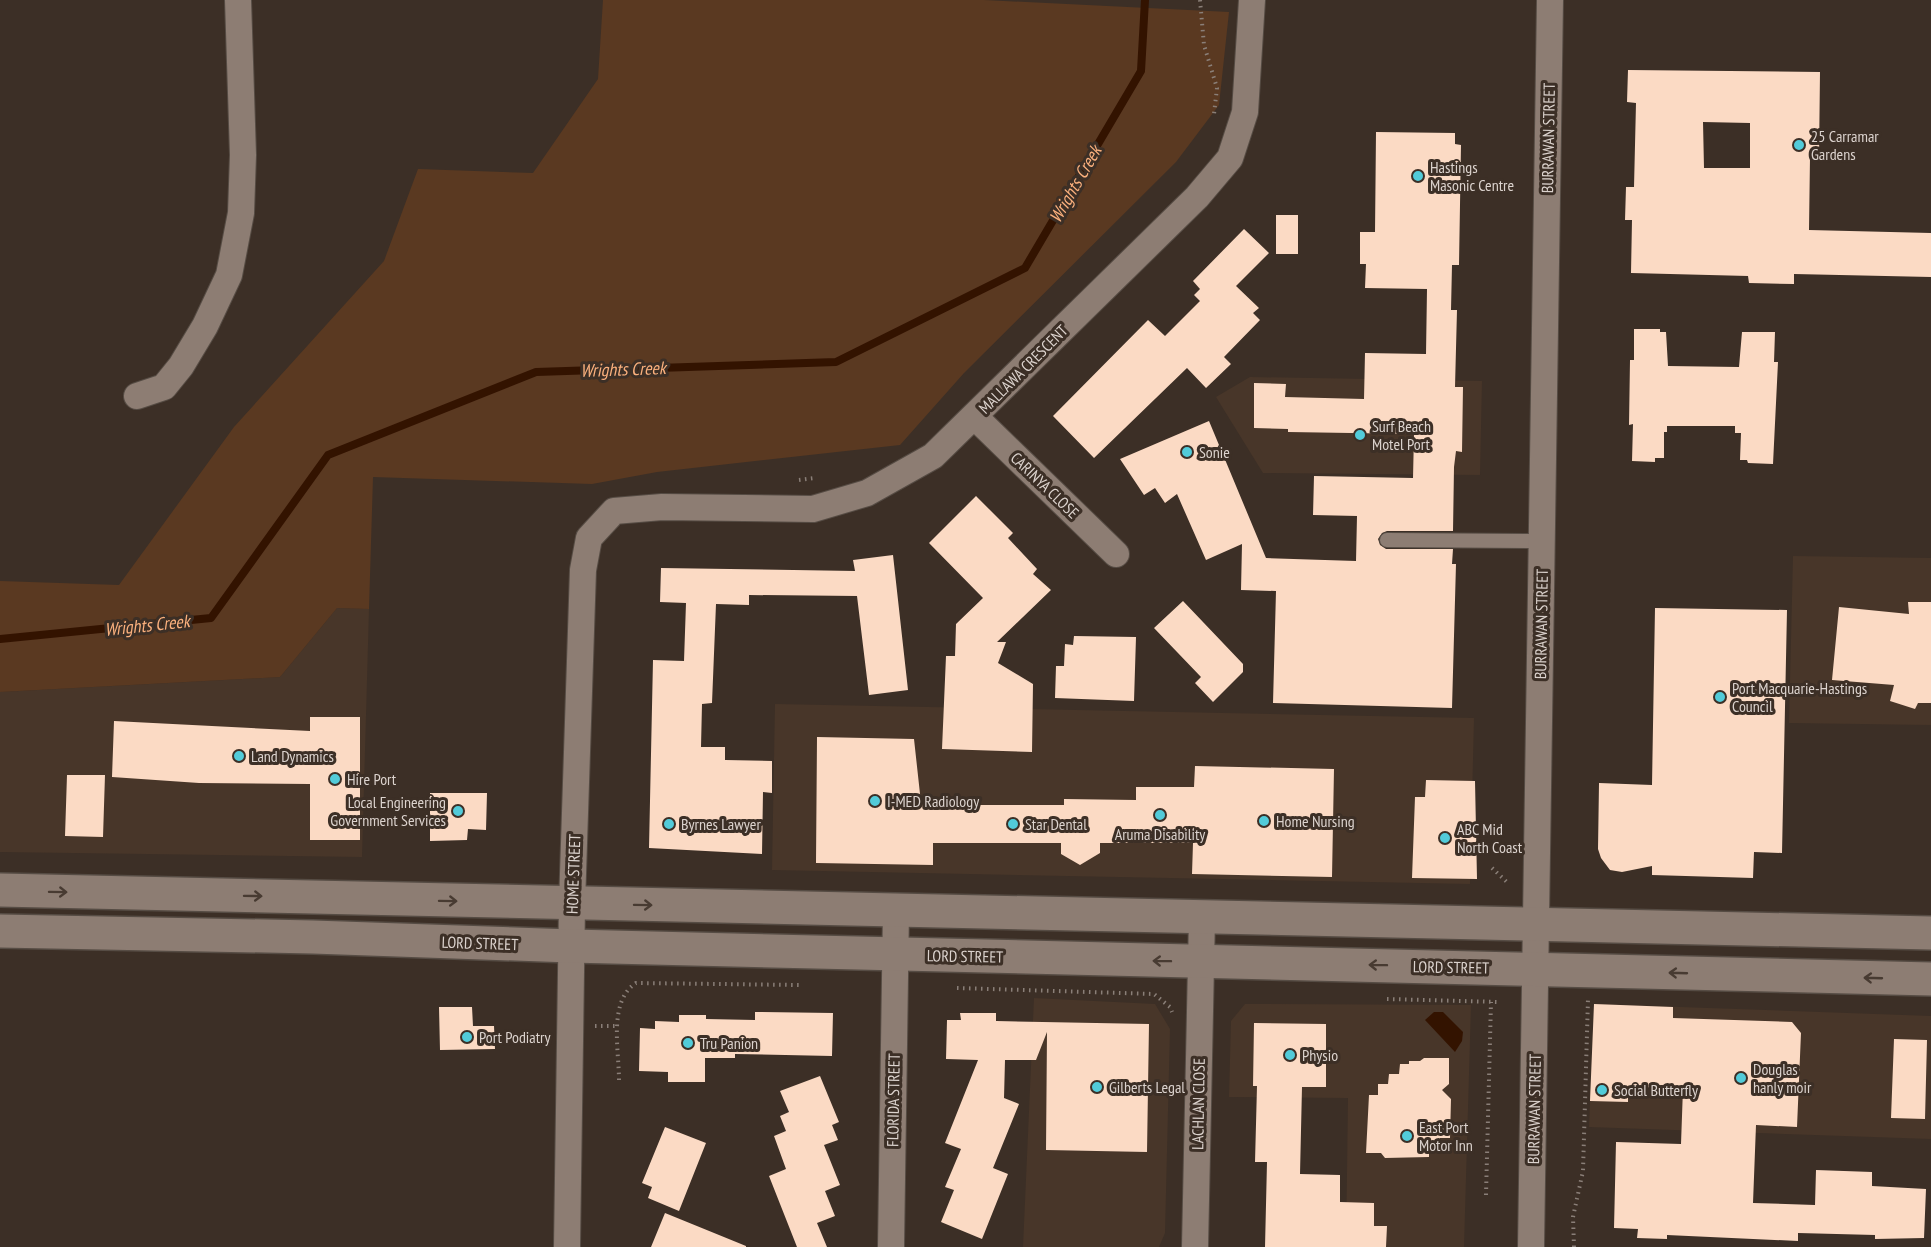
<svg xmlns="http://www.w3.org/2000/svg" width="1931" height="1247" font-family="'PT Sans Narrow',sans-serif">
<rect width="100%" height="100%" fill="#3c2f26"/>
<!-- built -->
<path fill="#483629" d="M1250 377 1482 381 1480 475 1263 473 1216 397Z
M1793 556 1931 558V725L1789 723Z
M337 608 369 609 362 857 0 852V692L280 677Z
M775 704 1474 718 1470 884 772 870Z
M1034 998 1155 1004 1170 1029 1165 1233 1159 1247H1023Z
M1245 1004 1471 1005 1464 1247H1346L1348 1098 1229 1097 1231 1021Z
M1594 1004 1931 1016V1139L1589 1127Z"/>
<!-- green -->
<path fill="#5a3921" d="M603 0H984L1229 12 1219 105 1176 162 964 373 900 445 657 472 592 484 373 477 369 609 337 608 280 677 0 692V581L119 585 234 427 384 261 418 169 533 173 598 79Z"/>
<!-- water -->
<path fill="#331300" d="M1434 1012H1443L1463 1032 1462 1041 1455 1052 1425 1020Z"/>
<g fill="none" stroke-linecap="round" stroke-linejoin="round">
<!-- stream -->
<path stroke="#331300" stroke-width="8" d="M0 639 211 618 328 455 536 372 836 362 1025 268 1141 71 1145 0"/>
</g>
<!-- building -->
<path fill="#fbdac4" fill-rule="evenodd" d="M1628 70 1820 72 1819 158 1810 157 1809 230 1931 233V277L1794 274V284L1749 283 1748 276 1631 273 1632 220H1625L1626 187H1634L1636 103 1627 102ZM1703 122 1750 123V168H1704Z
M1376 132 1455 133V144L1461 145 1459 265H1452L1451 310H1457L1455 387H1463L1462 452 1456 451 1454 467 1453 531H1387L1382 533 1378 539 1380 545 1386 549H1453L1452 564H1456L1452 708 1273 703 1276 591 1241 590 1242 544 1206 560 1177 494 1165 503 1155 488 1144 495 1120 459 1209 421 1266 558 1356 561 1357 516 1313 515 1314 476 1413 478 1414 434 1288 432V429L1254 428V383L1286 384 1285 397 1364 399 1365 353 1426 354 1427 289 1365 288 1366 264H1360V232H1375Z
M1276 215H1298V254H1276Z
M1244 229 1269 253 1236 286 1259 308 1253 313 1260 320 1224 357 1231 364 1206 388 1187 368 1094 458 1053 416 1148 320 1165 336 1200 301 1194 295 1200 289 1193 281Z
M1634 329H1660V332H1666L1668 366 1739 367 1742 332H1775L1774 362H1778L1773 464 1748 463 1747 460H1740L1741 433H1735V426H1667V432H1664V458H1655V462L1632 461 1633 424 1629 425 1630 360H1634Z
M976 496 1013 533 1008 538 1037 569 1033 574 1051 590 997 642H1006L998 663 1033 684 1032 752 942 749 946 656H955L956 624 983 598 929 543Z
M893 555 908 690 869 695 857 596 749 595V605L716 604 712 703 702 704 701 747H725V760L772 761V793L763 792 762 854 649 848 653 660 684 661 686 603 660 602 661 568 855 571 853 560Z
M1183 601 1243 664V672L1213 702 1195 683 1201 677 1154 628Z
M1908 602H1931V703H1918L1915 709 1890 701 1894 685 1832 680 1839 607 1909 614Z
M1655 608 1787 610 1782 853 1754 852 1753 878 1652 875V866L1622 872 1610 870 1601 858 1598 849 1599 783 1652 785Z
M1074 636 1136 637 1134 701 1055 698 1056 666H1064L1065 644 1073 645Z
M310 717H360V840H310V784L199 783 112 777 114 721 310 731Z
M817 737 914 739 921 803H934L933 805H1064V799L1136 800V787H1194L1195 766 1334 769 1332 877 1192 874 1193 843H1100V853L1080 865 1061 854V843H933V865L816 863Z
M67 775H105L103 837 65 836Z
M1426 780 1475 781 1477 879 1412 878 1415 797H1425Z
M430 793H487L486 830 468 829 467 840 430 841Z
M1594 1004 1673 1007V1018L1792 1022 1801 1033 1797 1127 1756 1125 1753 1203 1815 1205 1816 1170 1872 1172V1186L1926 1189 1924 1238 1875 1239V1235L1798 1233V1241L1667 1235V1239L1637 1238 1638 1229 1614 1228 1616 1142 1681 1144 1683 1088 1628 1087V1102L1590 1101Z
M439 1007H472L473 1026H494L495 1049 440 1050Z
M755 1012 833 1013 832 1056 735 1054V1058H705V1082H668V1072L639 1071 640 1028 655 1029V1021L679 1022V1015H706V1019L755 1020Z
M960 1013H996V1021L1149 1024 1147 1152 1046 1150 1047 1032 1036 1060H1005L1004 1098 1019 1104 993 1168 1008 1174 982 1239 941 1222 954 1190 945 1187 961 1149 945 1143 978 1060 946 1059 947 1020H961Z
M1254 1023 1326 1024V1087H1302L1300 1174 1340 1175V1202L1374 1203V1226H1387L1386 1247H1265L1267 1162H1255L1257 1086H1253Z
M1894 1039 1927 1040 1925 1119 1891 1118Z
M1424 1058H1449V1084L1442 1090 1451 1099 1450 1138H1440V1149L1429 1148V1157L1385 1158 1381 1153H1366L1369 1095H1378V1084H1388L1389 1074H1399L1400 1064H1409V1061H1420Z
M820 1076 839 1122 832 1125 838 1140 824 1145 840 1185 825 1191 835 1216 817 1223 827 1247H797L769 1176 786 1169 774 1136 786 1131 780 1116 789 1112 780 1091Z
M665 1127 706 1143 679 1211 648 1198 652 1187 642 1183Z
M665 1213 746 1246V1247H651Z"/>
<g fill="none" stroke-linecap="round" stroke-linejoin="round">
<!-- lane casing -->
<g stroke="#564c44" stroke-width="16">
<path id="lane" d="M1387 540 1542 541"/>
</g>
<!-- street casing -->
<g stroke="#564c44" stroke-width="28">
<path id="street" d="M137 396 164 387 181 366 205 326 229 275 241 213 243 155 238 0
M974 416 1116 554
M567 1247 572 904 583 570 589 538 614 511 662 507 813 509 867 493 933 456 1197 197 1230 158 1245 112 1252 0
M891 1247 896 910
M1195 1247 1202 917
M1531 1247 1550 0"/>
</g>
<!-- secondary casing -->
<g stroke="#564c44" stroke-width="36">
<path id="secondary" d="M0 890 1931 933
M0 931 313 937 571 946 1931 979"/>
</g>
<!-- path -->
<path stroke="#8a7f78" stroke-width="4" stroke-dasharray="1.5 4.5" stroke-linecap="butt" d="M1200 0 1204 45 1217 88 1214 114
M799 480 815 478
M1492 868 1509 884
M957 988 1154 994 1170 1007 1172 1012
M1387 999 1499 1002
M595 1026H618
M619 1080C619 1050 608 1001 636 983L799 985
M1486 1195 1491 1002
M1574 1247 1573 1217 1583 1171 1588 999"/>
<!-- lane -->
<use href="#lane" stroke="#8d7d73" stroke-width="14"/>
<!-- street -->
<use href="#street" stroke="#8d7d73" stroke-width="26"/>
<!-- secondary -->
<use href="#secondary" stroke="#8d7d73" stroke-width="33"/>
</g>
<!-- one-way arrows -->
<defs><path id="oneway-shaft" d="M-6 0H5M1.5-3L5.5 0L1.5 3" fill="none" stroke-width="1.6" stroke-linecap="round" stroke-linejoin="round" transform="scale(1.5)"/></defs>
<g stroke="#483b32">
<use href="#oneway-shaft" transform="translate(58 892) rotate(1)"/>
<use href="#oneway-shaft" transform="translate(253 896) rotate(1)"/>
<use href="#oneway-shaft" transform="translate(448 901) rotate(1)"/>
<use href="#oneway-shaft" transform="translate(643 905) rotate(1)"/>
<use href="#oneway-shaft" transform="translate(1162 961) rotate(-179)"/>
<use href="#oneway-shaft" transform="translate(1378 965) rotate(-179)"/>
<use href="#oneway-shaft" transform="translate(1678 973) rotate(-178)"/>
<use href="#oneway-shaft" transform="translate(1873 978) rotate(-178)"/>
</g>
<!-- markers -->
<g fill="#52cbd9" stroke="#3c2f26" stroke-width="2">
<circle cx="1799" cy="145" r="6"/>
<circle cx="1418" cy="176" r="6"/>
<circle cx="1360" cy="435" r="6"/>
<circle cx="1187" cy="452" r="6"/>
<circle cx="1720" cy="697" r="6"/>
<circle cx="239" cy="756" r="6"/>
<circle cx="335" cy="779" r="6"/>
<circle cx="875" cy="801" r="6"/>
<circle cx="458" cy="811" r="6"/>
<circle cx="1160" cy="815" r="6"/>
<circle cx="1264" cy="821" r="6"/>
<circle cx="669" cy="824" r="6"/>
<circle cx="1013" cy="824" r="6"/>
<circle cx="1445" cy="838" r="6"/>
<circle cx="467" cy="1037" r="6"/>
<circle cx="688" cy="1043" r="6"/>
<circle cx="1290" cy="1055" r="6"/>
<circle cx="1741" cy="1078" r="6"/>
<circle cx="1097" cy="1087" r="6"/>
<circle cx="1602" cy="1090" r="6"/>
<circle cx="1407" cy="1136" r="6"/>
</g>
<g text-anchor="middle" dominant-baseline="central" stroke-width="6" stroke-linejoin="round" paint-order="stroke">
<!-- poi labels -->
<g font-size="16" fill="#dcd3ce" stroke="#3c2f26" text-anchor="start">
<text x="1811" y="136">25 Carramar<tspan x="1811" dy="18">Gardens</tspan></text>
<text x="1430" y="167">Hastings<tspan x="1430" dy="18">Masonic Centre</tspan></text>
<text x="1372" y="426">Surf Beach<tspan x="1372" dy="18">Motel Port</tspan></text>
<text x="1199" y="452">Sonie</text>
<text x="1732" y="688">Port Macquarie-Hastings<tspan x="1732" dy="18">Council</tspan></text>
<text x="251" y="756">Land Dynamics</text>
<text x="347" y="779">Hire Port</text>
<text x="887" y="801">I-MED Radiology</text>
<text x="446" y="802" text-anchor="end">Local Engineering<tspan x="446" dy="18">Government Services</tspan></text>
<text x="1276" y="821">Home Nursing</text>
<text x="681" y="824">Byrnes Lawyer</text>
<text x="1025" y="824">Star Dental</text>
<text x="1457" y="829">ABC Mid<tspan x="1457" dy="18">North Coast</tspan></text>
<text x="1160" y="834" text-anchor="middle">Aruma Disability</text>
<text x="479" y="1037">Port Podiatry</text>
<text x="700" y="1043">Tru Panion</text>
<text x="1302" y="1055">Physio</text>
<text x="1753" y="1069">Douglas<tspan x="1753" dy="18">hanly moir</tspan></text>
<text x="1109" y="1087">Gilberts Legal</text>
<text x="1614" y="1090">Social Butterfly</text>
<text x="1419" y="1127">East Port<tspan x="1419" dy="18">Motor Inn</tspan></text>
</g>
<!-- street labels -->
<g font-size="16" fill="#dcd3ce" stroke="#3c2f26">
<text transform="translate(1548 138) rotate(-89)">BURRAWAN STREET</text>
<text transform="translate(1023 369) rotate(-45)">MALLAWA CRESCENT</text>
<text transform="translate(1045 485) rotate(44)">CARINYA CLOSE</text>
<text transform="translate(1541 624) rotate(-89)">BURRAWAN STREET</text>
<text transform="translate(573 874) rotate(-88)">HOME STREET</text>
<text transform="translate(480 943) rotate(2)">LORD STREET</text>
<text transform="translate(965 956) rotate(1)">LORD STREET</text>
<text transform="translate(1451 967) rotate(1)">LORD STREET</text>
<text transform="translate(893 1100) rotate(-89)">FLORIDA STREET</text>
<text transform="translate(1198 1104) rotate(-89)">LACHLAN CLOSE</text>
<text transform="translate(1534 1109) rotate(-89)">BURRAWAN STREET</text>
</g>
<!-- water labels -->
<g font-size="18" font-style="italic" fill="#fab07d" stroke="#3c2f26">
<text transform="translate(1075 184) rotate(-60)">Wrights Creek</text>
<text transform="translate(623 369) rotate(-2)">Wrights Creek</text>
<text transform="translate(147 625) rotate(-6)">Wrights Creek</text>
</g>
</g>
</svg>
